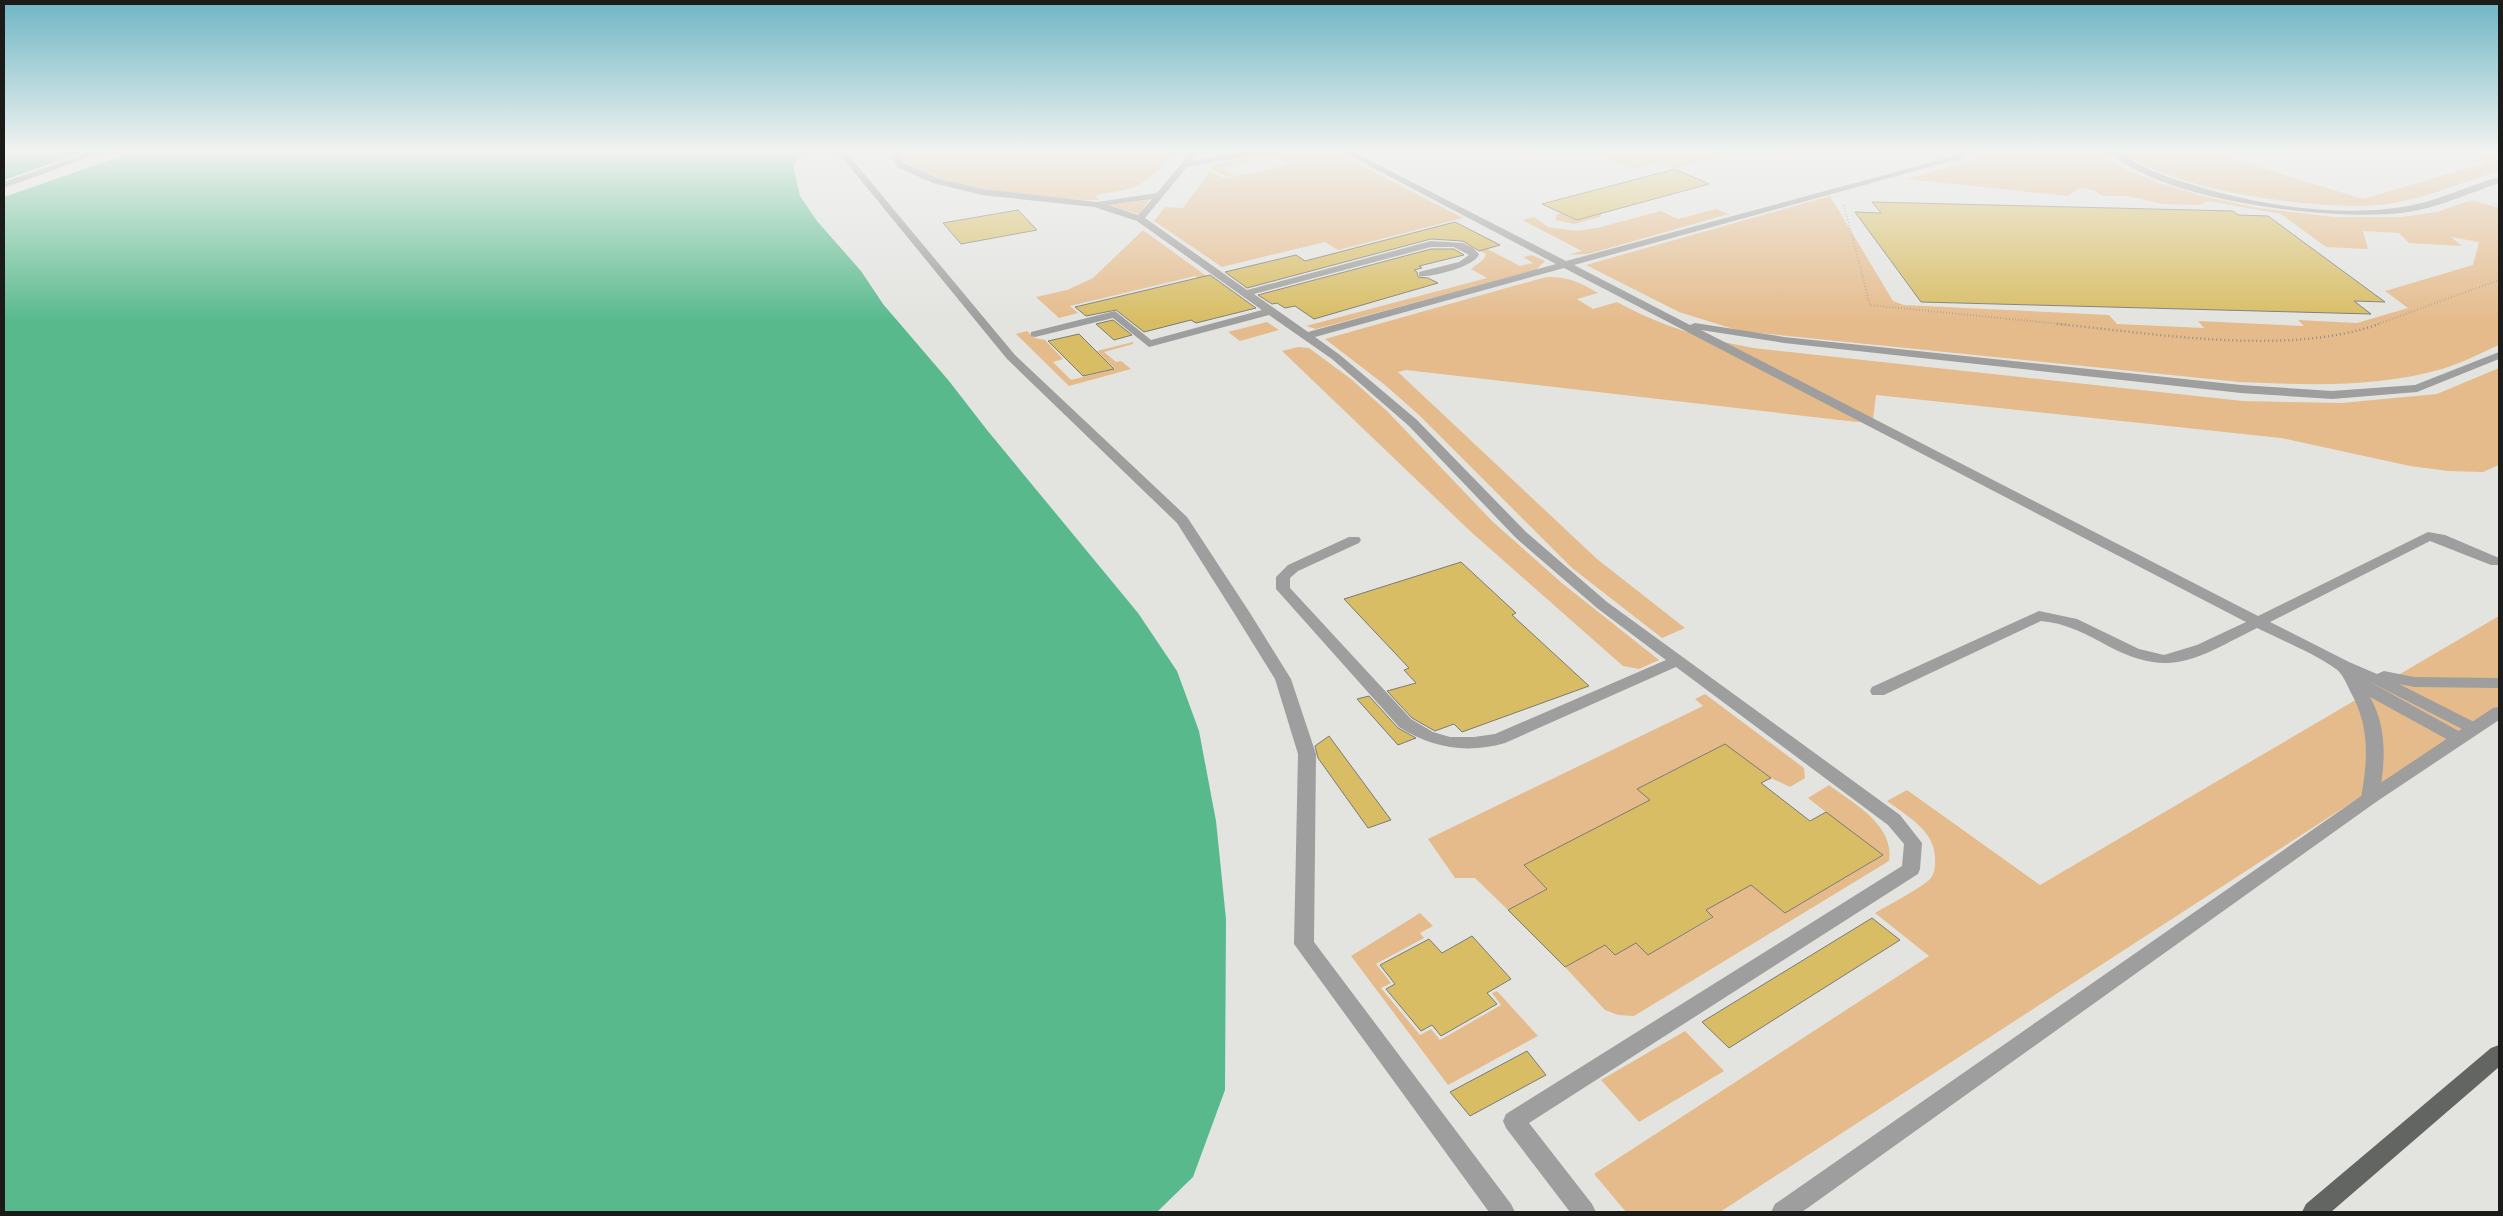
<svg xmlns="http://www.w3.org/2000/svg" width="2503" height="1216" font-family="Commissioner,sans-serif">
<rect width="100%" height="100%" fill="#e3e4e0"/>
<!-- green -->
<path fill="#e5bb8c" d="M901 151H1176C1144 186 1143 188 1095 195L1099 200H1084C1048 199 912 189 901 151Z
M1299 151 1322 157 1290 164 1276 156 1223 168 1235 175 1226 177 1212 169 1215 164 1264 153Z
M1592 151H1744L1675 168 1660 162 1632 169Z
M1920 151H1919H1988L1969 156 1957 152 1938 157Z
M2006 151H2095L2120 167 2159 183 2206 197 2258 208 2335 217H2401L2437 212 2472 200 2499 208V345C2481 353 2462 363 2442 369 2376 388 2307 385 2239 382L1740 331 1679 312 1586 265 1830 196 1893 301 1904 305 2109 315 2117 324 2204 328 2198 321 2304 326 2298 320 2357 323 2408 308 2385 291 2473 265 2479 242 2451 237 2462 246 2409 243 2399 233 2363 231 2368 249 2326 247 2281 214 2208 201 2201 205 2162 204 2128 196H2102L2094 190 2080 188 2068 196 1906 179Z
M2124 151H2206L2363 199 2485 163 2477 156 2499 151V171C2466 181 2428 197 2394 203 2335 214 2169 192 2124 151Z
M1339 154 1463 218 1338 250 1325 242 1222 267 1154 221 1165 207 1183 208 1210 171 1224 179Z
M1149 200 1139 214 1107 205Z
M1716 209 1729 214 1588 254 1568 255 1582 251 1522 220 1534 217 1548 227 1576 231 1597 228 1661 211 1678 219Z
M1561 213 1577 220 1602 213 1600 217 1574 224 1556 220V215Z
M1442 225 1520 266 1533 263 1523 257 1532 255 1545 261 1536 270 1316 329 1306 326 1487 278 1471 269 1484 259 1486 254 1433 227Z
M1143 230 1212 280 1204 282 1195 276 1070 306 1078 313 1059 318 1036 297 1067 290 1093 278Z
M1546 277C1567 276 1580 282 1598 293L1577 299 1593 309 1617 302C1663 327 1702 338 1753 348L2243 401 2341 403 2437 394 2499 368V465L2483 472 2448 471 2410 466 2281 438 1876 395 1873 420 1857 422 1406 370 1398 372 1597 559 1685 628 1662 638 1572 568 1419 415 1385 385 1325 339Z
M1267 322 1279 330 1240 341 1228 332Z
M1027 331 1035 338 1045 340 1063 359 1053 362 1071 380 1115 369 1097 351 1133 342V344L1104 352 1116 362 1121 361 1131 369 1069 386 1016 334Z
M1298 347 1309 348 1351 379 1387 411 1492 521 1563 584 1659 660 1639 669 1623 666 1470 531 1282 351Z
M2499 616V707L1720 1212H1626L1594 1174 1929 956 1875 913C1892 903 1912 893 1928 881 1935 875 1935 868 1935 860 1936 831 1908 817 1887 801L1907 790 2040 885Z
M1705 694 1804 768 1805 778 1790 787 1771 778 1725 744 1637 789 1679 825 1620 816 1524 865 1547 889 1508 910 1475 878H1455L1428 839 1703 706 1695 699Z
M1829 785C1853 803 1895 825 1889 861L1634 1016 1618 1015 1605 1010 1565 967 1605 945 1636 943 1648 955 1713 918 1706 910 1733 895V870L1785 913 1882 856 1808 798Z
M1420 913 1433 926 1420 933 1424 938 1376 964 1391 983 1381 988 1420 1035 1431 1029 1440 1040 1501 1005 1492 993 1497 991 1538 1036 1448 1085 1351 956Z
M1685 1031 1724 1071 1639 1122 1601 1080Z"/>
<!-- water -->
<path fill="#58b98d" d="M4 151H87L4 180Z
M136 151H804L793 165 800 196 817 221 861 271 883 304 949 381 987 430 1138 613 1177 671 1199 731 1216 821 1226 919 1225 1090 1193 1177 1157 1212H4V197Z"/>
<!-- building -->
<path fill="#d8bd64" stroke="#7b7a77" d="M1675 169 1709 184 1577 220 1542 204Z
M1872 202 2233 211 2238 215 2268 216 2385 302 2354 301 2371 314 1921 302 1855 212 1881 213Z
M1018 210 1037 230 961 244 943 223Z
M1455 222 1500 245 1479 251 1463 241 1431 239 1247 288 1225 272 1296 255 1305 261Z
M1431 249H1454L1464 255 1419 266 1422 268 1414 270 1417 272 1418 277 1428 278 1438 283 1314 319 1295 306 1285 308 1277 303 1272 304 1258 295Z
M1210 275 1256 308 1196 323 1191 320 1144 332 1116 310 1086 316 1075 307Z
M1113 320 1132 335 1114 340 1096 324Z
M1079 334 1114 369 1083 376 1048 341Z
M1461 562 1516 613 1512 615 1589 686 1462 732 1454 724 1435 731 1412 718 1387 691 1416 683 1404 670 1409 668 1344 599Z
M1369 696 1398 728 1416 738 1398 745 1357 699Z
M1329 736 1391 820 1368 828 1318 758 1315 746Z
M1725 744 1771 778 1761 783 1810 821 1826 812 1883 855 1785 913 1751 885 1706 910 1713 917 1648 955 1636 943 1615 955 1605 945 1565 967 1508 910 1547 889 1524 865 1650 800 1637 789Z
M1872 918 1900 940 1729 1048 1702 1022Z
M1472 936 1511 979 1487 993 1497 1004 1441 1036 1432 1025 1421 1031 1386 989 1395 984 1380 965 1429 939 1442 953Z
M1527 1051 1546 1075 1470 1116 1450 1092Z"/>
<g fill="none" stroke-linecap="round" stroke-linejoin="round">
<!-- path-far1 -->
<path stroke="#8e8f8c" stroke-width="2" stroke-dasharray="0.5 2.5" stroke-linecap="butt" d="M2494 204 2499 206
M1844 205 1870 305 2070 325
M2375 325 2499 280"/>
<!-- path -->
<path stroke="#8e8f8c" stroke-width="2.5" stroke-dasharray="1 3" stroke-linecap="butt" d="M2057 324C2154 333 2286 357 2379 324"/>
<!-- lane -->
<path fill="#9d9e9d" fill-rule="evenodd" d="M94 151H106L4 188V182Z
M837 151H845L1015 355 1187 517 1250 613 1291 679 1316 754 1314 942 1511 1204 1515 1212H1489L1294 944 1298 754 1275 679 1234 613 1177 523 1007 359Z
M890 151H898L904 163 939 179 982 189 1097 202 1157 193 1192 151H1200L1192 161 1248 151H1264L1260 154 1187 167 1145 218 1247 290 1431 241 1463 243 1473 248 1479 254C1476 266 1431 278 1419 276V272L1459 262 1469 255 1454 247H1431L1254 294 1308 332 1556 264 1341 151H1351L1566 261 1962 154V158L1574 265 1690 325 1695 323 1784 337 2241 385 2332 391 2415 385 2499 352V359L2417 392 2332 399 2241 393 1784 343 1701 330 2258 616 2428 532 2445 535 2499 558V565H2491L2430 541 2270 622 2349 662 2377 674 2384 671 2414 677 2499 678V688L2414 687 2399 684 2478 724 2480 728 2478 732 2472 734 2370 682 2464 734 2466 738 2464 742H2452L2370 697C2388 729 2385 762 2379 798L2376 802 2370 804 2364 802 2361 798C2368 759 2370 726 2350 691 2347 684 2342 673 2336 669 2312 652 2283 641 2257 628 2198 657 2173 680 2108 646 2086 634 2066 623 2041 621L1884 695H1872L1870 691 1872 687 2039 611 2077 619 2139 649 2164 655 2197 645 2246 622 1564 268 1315 337 1340 355 1417 420 1526 532 1607 602 1900 815 1922 843 1920 869 1918 874 1529 1123 1592 1204 1596 1212H1570L1506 1128 1503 1121 1506 1114 1902 866 1904 844 1888 825 1676 667 1505 743C1467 754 1432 748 1399 727L1276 589V577L1288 565 1349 537H1359L1361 540 1359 543 1298 571 1290 578V588L1411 719 1433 732 1450 737H1474L1495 734 1666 660 1597 608 1516 538 1409 426 1332 359 1269 315 1149 347 1113 318 1035 337 1031 336V332L1115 311 1151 340 1262 310 1137 221 1094 207 982 195 933 183 897 167ZM1152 199 1138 215 1108 205Z
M2109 151C2123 150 2130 160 2142 166 2163 177 2187 183 2210 190 2269 207 2352 218 2413 205 2442 199 2470 185 2499 177V183C2467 194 2435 209 2401 213 2333 221 2158 201 2109 151Z"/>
<!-- street -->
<path fill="#9d9e9d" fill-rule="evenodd" d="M2499 707V720L2376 802 1802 1212H1771L1775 1204 2364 794 2493 708Z"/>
<!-- primary -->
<path fill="#636563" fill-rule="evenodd" d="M2499 1045V1067L2331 1212H2302L2306 1204 2491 1048Z"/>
</g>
<!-- sky -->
<linearGradient id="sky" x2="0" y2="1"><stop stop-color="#6eb6c4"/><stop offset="0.47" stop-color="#f2f3f1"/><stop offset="1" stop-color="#f2f3f1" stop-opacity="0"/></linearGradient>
<rect width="2503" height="321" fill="url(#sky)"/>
<!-- border -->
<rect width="2503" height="1216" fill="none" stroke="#1b1b1a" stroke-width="10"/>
</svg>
